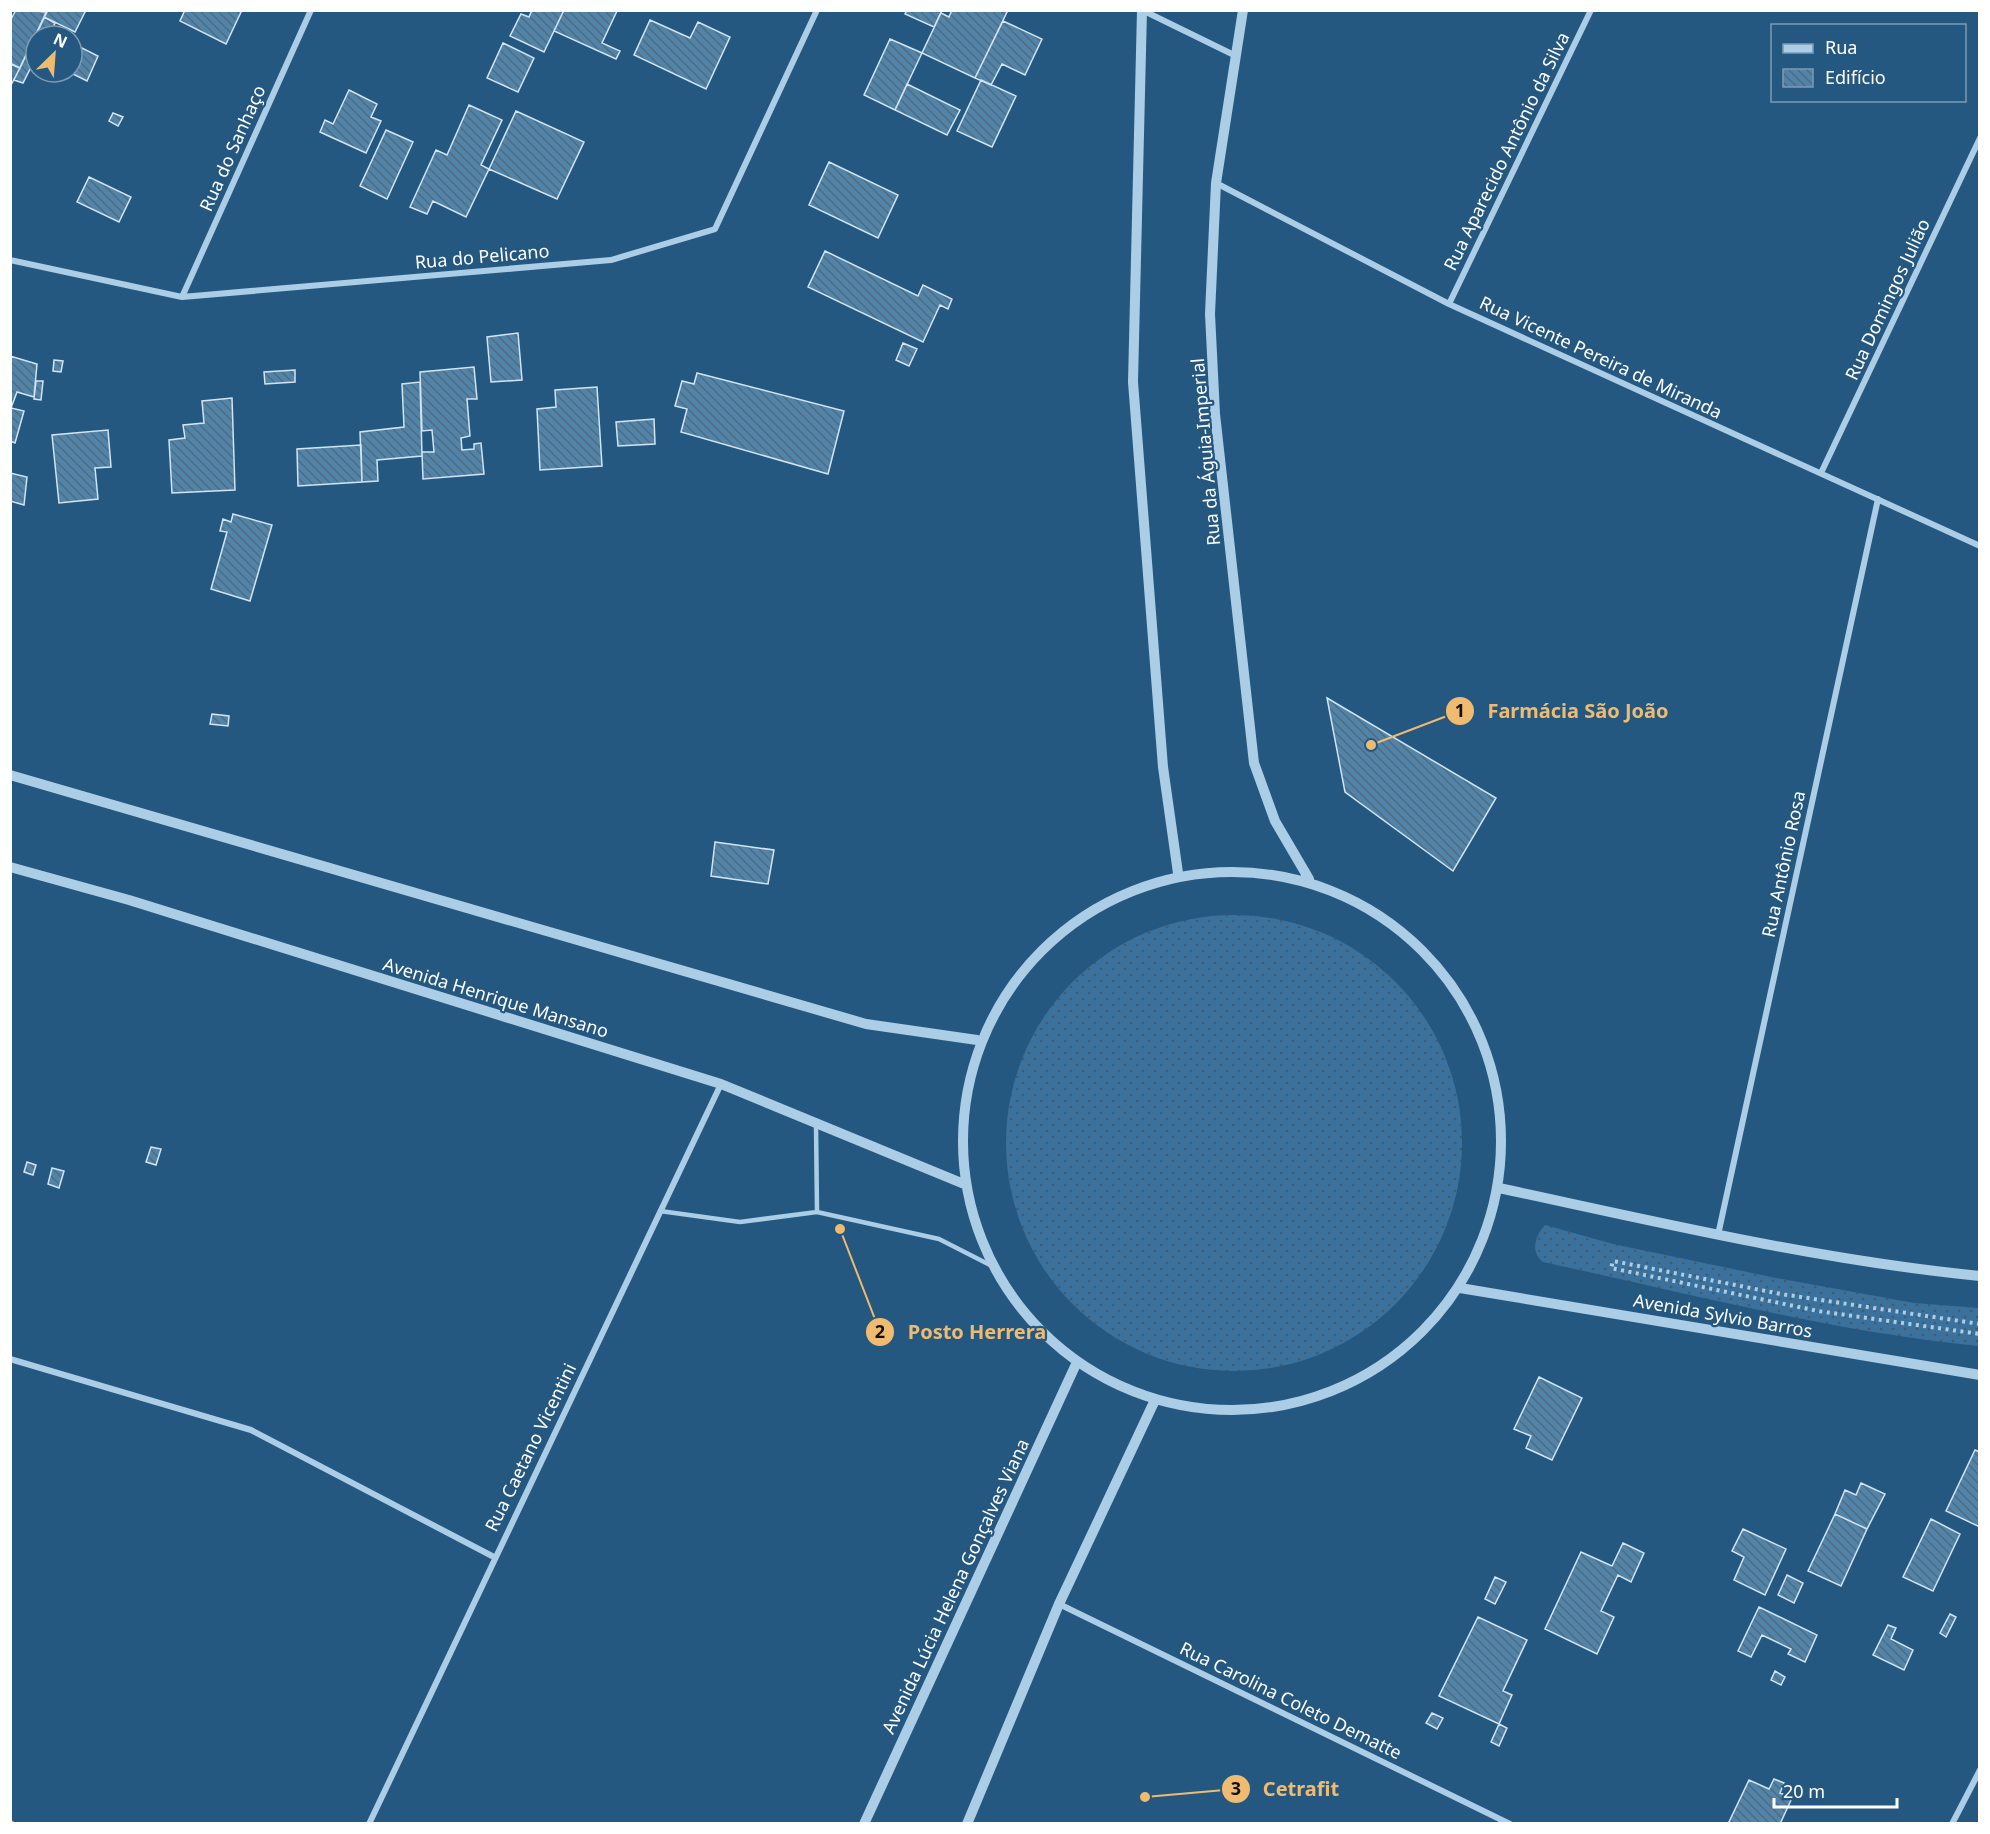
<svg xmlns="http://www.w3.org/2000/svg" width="1990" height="1834" font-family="'Noto Sans',sans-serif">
<defs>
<pattern id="grass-dots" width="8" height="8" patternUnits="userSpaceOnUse" patternTransform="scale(1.5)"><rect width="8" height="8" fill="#3a729d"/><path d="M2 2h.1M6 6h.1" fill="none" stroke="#455b6c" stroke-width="1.8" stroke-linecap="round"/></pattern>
<pattern id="building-back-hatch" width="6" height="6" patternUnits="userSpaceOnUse" patternTransform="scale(1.5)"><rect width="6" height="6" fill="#5284aa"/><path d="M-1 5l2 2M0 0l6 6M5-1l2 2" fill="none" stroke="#4f6b80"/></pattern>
</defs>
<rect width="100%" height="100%" fill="#255880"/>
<!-- grass -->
<path fill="url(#grass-dots)" d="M1006 1143a228 228 0 1 1 456 0a228 228 0 1 1-456 0Z
M1545 1225 1613 1244 1776 1278 1914 1303 1979 1308V1346C1832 1332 1688 1293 1543 1262 1530 1252 1535 1236 1545 1225Z"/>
<!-- building -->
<path fill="url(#building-back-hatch)" stroke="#cfe5f5" stroke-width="1.5" d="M16 10 47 12 20 68 10 63V21Z
M47 10H86L75 32 44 17Z
M185 10H242L226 44 180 21Z
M532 10H564L544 52 510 36 521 14 529 17Z
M564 10 617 11 602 43 620 51 616 59 554 31Z
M907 10H942L934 27 905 14Z
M952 10H1008L975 78 922 53 941 13 949 17Z
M44 17 55 23 51 33 57 36H36V57L23 83 14 80Z
M650 20 690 38 698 22 730 37 706 89 634 55Z
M1003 21 1042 39 1025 75 1002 64 991 85 975 78Z
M890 39 922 53 895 110 864 95Z
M72 43 98 56 87 81 69 72H72Z
M503 43 534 58 518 92 487 78Z
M10 64 20 68 10 87Z
M981 80 1016 96 992 147 957 131Z
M907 84 960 110 947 135 895 110Z
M349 90 377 104 371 117 381 121 366 153 320 132 325 120 333 124Z
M469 105 502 120 481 165 489 169 466 217 433 201 427 214 410 207 436 150 447 155Z
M516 111 584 142 557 199 489 169Z
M113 113 123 117 118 126 109 121Z
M386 130 413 142 387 199 360 186Z
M829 162 898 195 878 238 809 205Z
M89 177 131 197 119 222 77 202Z
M825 251 918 296 923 285 952 299 948 309 940 305 923 342 808 287Z
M518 333 522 380 491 382 487 337Z
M903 343 917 349 909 366 896 360Z
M10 356 37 364 34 397 17 392 11 408 24 411 15 443 10 441Z
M54 360 63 361 61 372 53 371Z
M474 367 477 399H467L470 436 461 438 462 450 474 449V444L481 443 484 474 423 479 422 452H434L432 430 422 431 420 372Z
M295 370V382L265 384 264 372Z
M697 373 844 411 828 474 681 432 687 409 675 406 682 381 694 384Z
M36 381H43L41 400 34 399Z
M420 382 422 456 377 460 378 481 362 482 360 432 404 427 402 384Z
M597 387 602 466 540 470 537 409 556 407 555 390Z
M232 398 235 490 172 493 169 440 185 438 183 425 204 423 202 401Z
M654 419 655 444 618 446 616 422Z
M108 430 111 467 95 468 98 499 59 503 52 435Z
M361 445 362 482 298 486 297 449Z
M10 473 27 477 24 505 10 501Z
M233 514 272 525 250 601 211 589 227 532 220 531 223 519 231 522Z
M1327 698 1496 798 1453 871 1345 792Z
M212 714 229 716 228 726 210 724Z
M715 842 774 850 768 884 711 876Z
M151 1147 161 1149 156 1165 146 1162Z
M27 1162 36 1165 33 1175 24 1172Z
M52 1168 64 1171 59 1188 48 1184Z
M1539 1377 1582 1398 1552 1460 1526 1448 1531 1436 1514 1429Z
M1975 1450 1980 1452V1527L1946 1511Z
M1861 1483 1885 1494 1867 1529 1835 1514 1845 1490 1856 1495Z
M1835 1514 1867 1529 1841 1586 1808 1571Z
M1931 1519 1960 1534 1933 1591 1903 1577Z
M1743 1529 1786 1549 1765 1595 1734 1580 1744 1557 1732 1551Z
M1623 1543 1644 1553 1631 1582 1618 1575 1601 1611 1614 1617 1597 1654 1545 1629 1581 1552 1612 1566Z
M1787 1575 1803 1583 1794 1603 1778 1595Z
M1495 1577 1506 1582 1495 1604 1485 1599Z
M1759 1607 1817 1635 1805 1662 1788 1654 1791 1649 1762 1635 1751 1657 1738 1651Z
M1950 1614 1956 1617 1946 1637 1940 1633Z
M1478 1617 1527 1640 1503 1691 1512 1695 1499 1724 1439 1696Z
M1888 1625 1896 1628 1891 1639 1913 1650 1904 1670 1873 1655Z
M1775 1671 1785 1677 1781 1685 1771 1680Z
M1432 1713 1443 1718 1437 1729 1426 1723Z
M1499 1724 1507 1728 1499 1746 1491 1742Z
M1774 1779 1784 1783 1780 1793 1792 1798 1780 1824H1728L1749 1780 1769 1789Z"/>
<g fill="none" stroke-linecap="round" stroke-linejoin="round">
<!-- path -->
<path stroke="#accde6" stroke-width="4" stroke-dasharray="3 4.5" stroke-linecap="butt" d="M1980 1324 1781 1294 1613 1261 1611 1268 1818 1311 1980 1334"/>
<!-- service -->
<path stroke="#accde6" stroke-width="4.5" d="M816 1124 817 1212
M660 1211 740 1222 817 1212 939 1239 994 1267"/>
<!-- minor -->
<path stroke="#accde6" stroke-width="6" d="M1142 10 1234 55
M1216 183 1449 304 1980 546
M10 260 182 297 611 260 715 229 817 10
M182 297 311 10
M1449 304 1591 10
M1821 473 1980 138
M1718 1235 1878 499
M10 1359 251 1430 494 1557
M1059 1604 1510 1824
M10 1823 12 1824
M369 1824 721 1084
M1952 1824 1980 1770"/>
<!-- tertiary -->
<path stroke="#accde6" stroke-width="10" d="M1142 10 1133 382 1163 767 1178 873
M1243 10 1216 183 1210 314 1215 414 1254 763 1275 821 1309 879
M10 775 866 1024 977 1040
M10 867 129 900 721 1084 964 1184
M963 1141a269 269 0 1 1 538 0a269 269 0 1 1-538 0Z
M1499 1188C1658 1222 1817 1260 1980 1276
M1460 1288 1980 1375
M864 1824 1077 1362
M967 1824 1059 1604 1155 1400"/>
</g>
<g text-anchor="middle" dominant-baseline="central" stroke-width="4.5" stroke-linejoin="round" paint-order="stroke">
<!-- street labels -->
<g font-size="18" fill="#fff" stroke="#255880">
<text transform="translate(232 148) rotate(-66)">Rua do Sanhaço</text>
<text transform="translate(1506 151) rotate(-64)">Rua Aparecido Antônio da Silva</text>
<text transform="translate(482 256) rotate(-5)">Rua do Pelicano</text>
<text transform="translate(1887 299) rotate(-65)">Rua Domingos Julião</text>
<text transform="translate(1601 357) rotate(25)">Rua Vicente Pereira de Miranda</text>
<text transform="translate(1205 452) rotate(-95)">Rua da Águia-Imperial</text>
<text transform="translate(1783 864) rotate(-78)">Rua Antônio Rosa</text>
<text transform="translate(496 997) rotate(17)">Avenida Henrique Mansano</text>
<text transform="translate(1723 1315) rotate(10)">Avenida Sylvio Barros</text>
<text transform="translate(530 1447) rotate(-64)">Rua Caetano Vicentini</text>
<text transform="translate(955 1586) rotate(-65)">Avenida Lúcia Helena Gonçalves Viana</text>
<text transform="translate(1291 1700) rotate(26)">Rua Carolina Coleto Dematte</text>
</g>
</g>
<!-- callouts -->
<path fill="none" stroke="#efbb71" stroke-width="2" d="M1371 745L1460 711M840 1229L880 1332M1145 1797L1236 1789"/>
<g fill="#efbb71" stroke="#255880" stroke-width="2">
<circle cx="1371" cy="745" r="6"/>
<circle cx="840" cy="1229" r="6"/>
<circle cx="1145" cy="1797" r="6"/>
<circle cx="1460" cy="711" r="15"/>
<circle cx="880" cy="1332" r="15"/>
<circle cx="1236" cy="1789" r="15"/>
</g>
<g font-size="18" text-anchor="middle" font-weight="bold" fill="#111">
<text x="1460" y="717">1</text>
<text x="880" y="1338">2</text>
<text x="1236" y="1795">3</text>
</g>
<g font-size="20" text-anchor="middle" font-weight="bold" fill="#efbb71" stroke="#255880" stroke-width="4.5" stroke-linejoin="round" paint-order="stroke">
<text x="1578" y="718">Farmácia São João</text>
<text x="977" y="1339">Posto Herrera</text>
<text x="1301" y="1796">Cetrafit</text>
</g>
<!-- border -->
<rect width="1990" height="1834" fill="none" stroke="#ffffff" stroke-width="24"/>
<!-- legend -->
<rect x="1771" y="24" width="195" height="78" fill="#255880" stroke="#7c9bb3" stroke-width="1.5"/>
<rect x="1783" y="44" width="30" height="9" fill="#accde6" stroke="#7c9bb3" stroke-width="1.5"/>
<text x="1825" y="54" font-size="18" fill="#ffffff">Rua</text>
<rect x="1783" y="69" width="30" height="18" fill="url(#building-back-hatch)" stroke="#7c9bb3" stroke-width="1.5"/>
<text x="1825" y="84" font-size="18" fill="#ffffff">Edifício</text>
<!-- north arrow -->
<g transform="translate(54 54) rotate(25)"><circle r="28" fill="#255880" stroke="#7c9bb3" stroke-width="1.5"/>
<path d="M0-4.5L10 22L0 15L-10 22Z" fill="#efbb71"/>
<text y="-9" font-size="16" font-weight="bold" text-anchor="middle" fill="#ffffff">N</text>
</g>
<!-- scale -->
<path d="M1774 1798v9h123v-9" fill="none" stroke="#ffffff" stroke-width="3"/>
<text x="1783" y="1798" font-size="18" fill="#ffffff" stroke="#255880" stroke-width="4.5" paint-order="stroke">20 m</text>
</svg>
